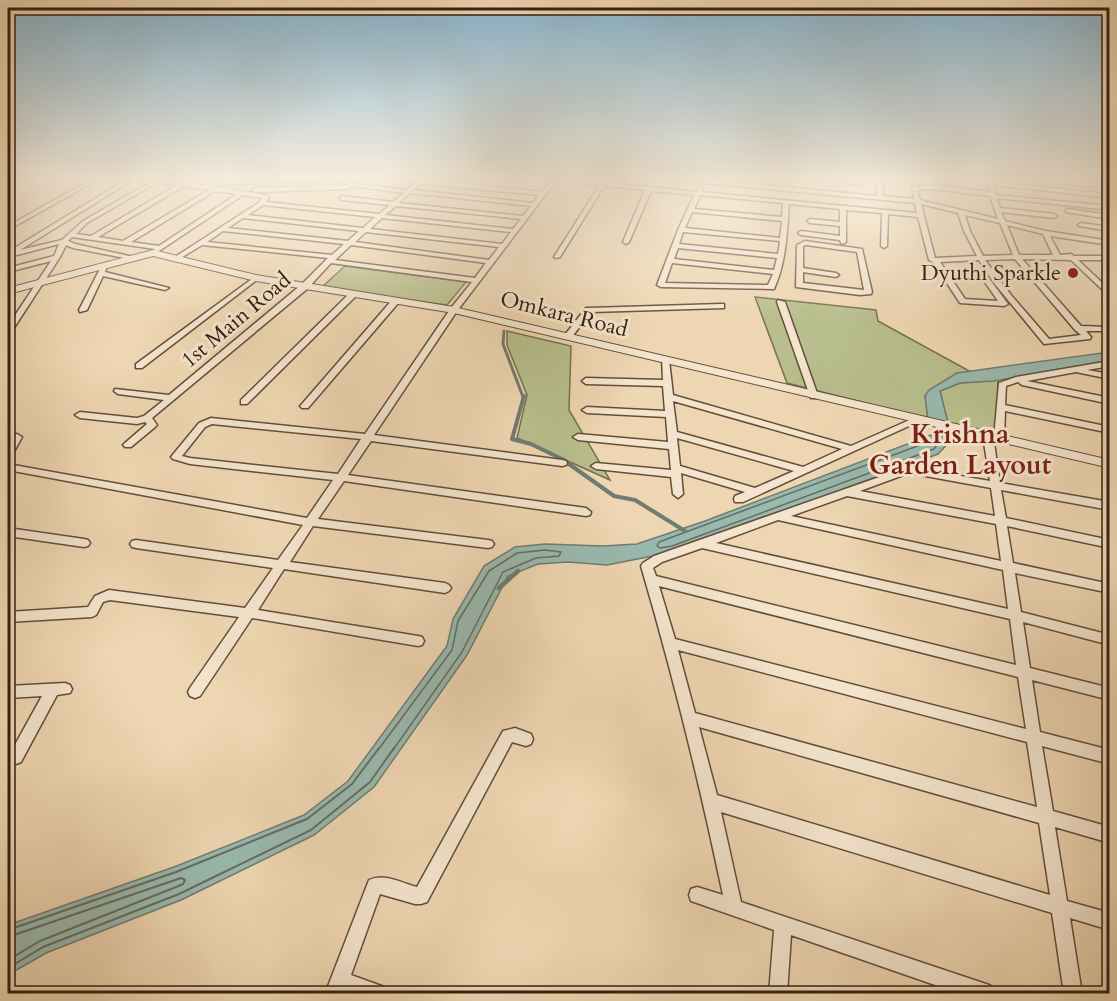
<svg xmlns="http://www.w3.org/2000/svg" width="1117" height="1001" font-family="Cardo,serif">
<rect width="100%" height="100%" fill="#eed6b2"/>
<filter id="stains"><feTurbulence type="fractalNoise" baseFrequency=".00333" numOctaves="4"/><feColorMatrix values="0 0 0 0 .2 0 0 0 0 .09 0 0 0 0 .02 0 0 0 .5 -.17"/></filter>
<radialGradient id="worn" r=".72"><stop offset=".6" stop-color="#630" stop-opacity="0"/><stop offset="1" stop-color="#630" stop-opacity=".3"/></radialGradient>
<!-- green -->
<path fill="#b8be8d" stroke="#767050" stroke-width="1.5" d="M345 266 466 282 447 305 321 288Z
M755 297 876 310 878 321 971 372 957 373 925 396 928 419 787 383Z
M507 331 571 346 569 410 610 480 517 438 527 395 507 345Z
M998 380 997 435 948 423 940 391 960 383Z"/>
<!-- water -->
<path fill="#99b9af" stroke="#707c71" stroke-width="1.5" d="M1109 352V362L993 381 960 383 940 391 948 423 928 419 925 396 929 390 957 373Z
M931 435 953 438 938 454 673 552 607 565 568 562 538 564 508 576 467 655 374 787 314 835 181 900 46 953 8 975V925L174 867 304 815 348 781 447 646 453 619 484 566 515 547 545 544 603 546 637 544 705 521Z"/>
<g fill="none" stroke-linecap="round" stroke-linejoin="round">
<!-- shore-far1 -->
<path stroke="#666d61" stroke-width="1.5" d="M931 441 938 443 934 449 672 546 660 548 657 546 659 542Z
M378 750 452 650 458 621 489 571 517 553 545 550 561 552 559 556 536 558 503 572 462 652 393 750"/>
<!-- shore -->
<path stroke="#666d61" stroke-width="2" d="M8 930 176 872 307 819 352 784 379 748
M8 937 181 878 185 880 183 884 176 887 40 941 8 960
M8 968 43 947 179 894 311 830 370 782 394 748"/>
<!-- stream-far2 -->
<path stroke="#707c71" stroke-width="3" d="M504 331 503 344 523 397"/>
<!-- stream-far1 -->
<path stroke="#707c71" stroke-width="4" d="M524 396 512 439 531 444 562 459 614 496 635 500 685 531"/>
<!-- stream -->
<path stroke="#707c71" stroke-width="4.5" d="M499 588 518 571"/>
<!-- minor casing -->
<g stroke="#624e3b" stroke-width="3">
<path id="minor" d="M92 179H99L8 230V226Z
M127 179H134L20 250 62 240 83 221 152 181 147 179C188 179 227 189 266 195L269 197 266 202 379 214 390 205 342 200 339 198 342 196 393 202 404 193 353 186 356 184 407 190 420 179 542 192 551 181 545 179 601 182 603 179H609L606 183 647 187 650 179H656L652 187 696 192 700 186 703 188 701 192 917 213 915 203 704 183 701 181 704 179 877 196V181L880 179 883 181V196L914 199 912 187 932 185 990 192 986 179H992V182L1110 194V198L993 185 996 195 1110 206V210L997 198 1000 208 1054 214 1057 216 1054 218 1001 212 1005 221 1046 231 1110 241V245L1050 236 1060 255 1071 254 1074 256H1110V260H1078L1110 290V297L1071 260 1022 259 1081 326 1110 327V331H1086L1091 337 1090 339 1044 344 994 283 979 260 940 262 965 299 998 301 982 278 986 276 988 277 1008 304 1004 306 960 303 933 262 929 260 918 217 888 214 887 246 884 248 881 246 882 213 846 210V242L843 244 841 243 840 240 801 235 798 233 801 231 840 236V226L810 223 807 221 810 219 840 222V209L789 204C787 233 786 263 774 289L661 287 657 285 678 230 694 195 651 191 629 242 626 244 623 242 645 190 604 186 560 257 555 258 554 257 599 186 556 181 457 311 374 435 562 460 566 461 567 463 566 465 562 466 371 441 348 475 586 508 591 512 590 515 586 516 344 481 318 519 488 540 492 541 494 544 492 547 488 548 313 526 290 562 445 583 449 585 451 588 449 591 445 593 284 569 258 610 418 636 422 637 424 641 422 645 418 646 252 618 200 696 195 698 190 696 188 692 190 688 239 617 110 600 103 602 96 615 92 617 8 622V612L88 607 95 596 109 590 245 608 273 568 136 548 132 547 130 544 132 541 136 540 278 560 303 525 8 470V464L307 518 333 480 190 464 173 459 171 457 199 423 211 418 365 434 451 308 472 282 331 263 307 289 152 418 157 425 155 427 131 447H125L123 445 125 443 147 424 145 422 137 424 80 418 75 415 80 412 137 418 144 416 164 400 118 394 114 391 115 389 169 395 301 285 328 258 202 245 179 259H175V257L260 202 262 198 243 195 153 255 150 253 155 249 72 237 68 241 75 244 138 258 135 260 73 248 66 245 60 257 12 331 8 333V326L51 261 8 272V268L54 256 59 244 17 255 14 254 8 257V252ZM158 182 177 185 91 236 76 234 87 223ZM421 184 539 195 533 203 413 190ZM184 186 209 190 123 241 98 237ZM932 189 990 196 998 219 920 200 917 190ZM215 191 237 194 159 246 131 242ZM410 193 531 206 523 216 399 203ZM700 195 783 203 782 217 694 209ZM921 204 958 213 964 231 977 256 935 258ZM263 205 375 217 363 228 248 215ZM396 206 521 219 513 229 385 215ZM692 212 782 221 780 238 685 228ZM965 215 1000 223 1013 255 983 256 970 231ZM243 218 359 231 348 241 228 228ZM382 218 511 232 502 244 370 229ZM1007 225 1043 234 1053 255H1019ZM223 231 344 244 332 255 207 242ZM366 232 499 247 489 260 355 242ZM683 232 780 241 778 254 679 244ZM351 245 486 263 475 278 335 260ZM678 248 777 258 774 270 674 259ZM1015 259 1075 330 1081 335 1049 339 1011 295 985 260ZM672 263 773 274 768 285 665 283ZM212 424 361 439 338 474 190 458 182 456 205 427Z
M199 179H205L204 181 351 179 348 181 201 185 198 183Z
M351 179H357L348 189 255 192 252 190 255 188 346 185Z
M821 179H840L863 183 860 185Z
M1038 179 1110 184V188L1036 182V180Z
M8 192 10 191 13 193 8 197Z
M1068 209 1110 215V219L1066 212 1065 211Z
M1081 223 1110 227V231L1079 226 1078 225Z
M805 241 862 249 872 292 871 294 860 295 796 287 797 245ZM806 245 857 252 864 290 803 283V272L836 277 839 275 836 273 803 268V246Z
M102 265 107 266 105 272 169 288 165 290 103 276 87 310 80 312 79 310Z
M256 276 260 278 258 279 142 368H136V364Z
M350 293 357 295 247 404H241V400Z
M393 299 400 301 308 408H302L300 406 302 404Z
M778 300 785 302 818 396 817 398H811L810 396 777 302Z
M721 304H724V308L591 312 571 338H565L564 336 586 308H589Z
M662 358H668L669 360 673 395 851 446 914 418H920L922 420 743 502H735L734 499 735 496 745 492 681 473 683 494 678 498 673 494 671 477 596 469 591 466 596 463 671 470 669 449 578 440 573 437 578 434 668 442 666 417 587 413 582 410 587 407 665 411 663 386 586 384 582 381 586 378 663 380ZM673 401 842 449 803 467 677 432ZM677 438 794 471 755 488 680 466Z
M1110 361V366L1087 370 1110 374V379L1076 372 1027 381 1110 398V404L1022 385 1018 382 1006 386 1005 405 1110 427V433L1005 411 1004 438 1002 440H996L994 438 999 383 1016 377Z
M988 433 993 436 1000 483 1110 502V510L1001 490 1006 518 1110 540V548L1007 526 1013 563 1110 584V593L1015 573 1021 612 1110 635V645L1023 622 1030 668 1110 688V700L1032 680 1040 732 1110 750V764L1042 746 1053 811 1110 827V843L1055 827 1067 901 1110 913V930L1070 918 1082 994H1064L1052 913 721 812 741 902 989 985 995 988 998 994H961L791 935 787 994H769L774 930 697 903 691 901 689 895 691 889 697 887 723 895C700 785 673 675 641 566L643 563 654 556 908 467 990 481 983 436ZM909 473 991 488 995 516 860 491ZM847 496 996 524 1001 561 791 516ZM778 520 1003 570 1008 609 716 543ZM702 548 1010 619 1016 665 656 576 653 568 662 562ZM659 586 1018 677 1026 729 675 639ZM678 650 1027 742 1037 807 695 713ZM699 727 1039 823 1050 895 717 795Z
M17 434 22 437 11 457 8 458V446L14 435Z
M8 528 84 539 88 540 90 543 88 546 84 547 8 536Z
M65 683 70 685 72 689 70 693 57 695 21 762 16 764 11 762 9 757 11 752 42 696 8 698V686Z
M515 728 531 734 533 739 531 744 526 746 512 742 427 902 421 904H415L380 894 351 975 387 988 390 994H353L345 991 343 994H325L369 880C385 873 401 883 417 887L503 731Z"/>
</g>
<!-- tertiary casing -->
<g stroke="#624e3b" stroke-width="2">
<path id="tertiary" d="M18 179H28L8 187V183Z
M153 250 256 275 454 307 1110 460V468L454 313 256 281 153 256 8 294V288Z"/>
</g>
<!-- minor -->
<use href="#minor" fill="#f4e4cd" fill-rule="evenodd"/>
<!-- tertiary -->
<use href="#tertiary" fill="#f4e4cd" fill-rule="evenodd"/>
</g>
<!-- sky -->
<linearGradient id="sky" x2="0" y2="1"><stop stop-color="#88b6d1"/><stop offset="0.56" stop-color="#f7eddc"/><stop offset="1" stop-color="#f7eddc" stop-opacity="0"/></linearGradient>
<rect width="1117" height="319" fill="url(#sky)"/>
<!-- markers -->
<circle fill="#8f2418" stroke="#f4e4cd" stroke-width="2" cx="1073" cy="273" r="6"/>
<g text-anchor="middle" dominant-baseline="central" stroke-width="6" stroke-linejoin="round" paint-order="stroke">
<!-- far-poi labels -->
<g font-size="22" fill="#332113" stroke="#f4e4cd" text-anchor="end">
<text x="1061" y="273">Dyuthi Sparkle</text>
</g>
<!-- far-street labels -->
<g font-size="22" fill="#332113" stroke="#f4e4cd">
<text transform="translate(564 314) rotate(14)">Omkara Road</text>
<text transform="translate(236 320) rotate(-40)">1st Main Road</text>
</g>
<!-- neighbourhood labels -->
<g font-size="27" font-weight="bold" fill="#7a1f14" stroke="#f4e4cd">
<text x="960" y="434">Krishna<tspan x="960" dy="31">Garden Layout</tspan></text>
</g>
</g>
<!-- margin -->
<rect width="1117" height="1001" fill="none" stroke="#eed6b2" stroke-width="30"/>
<rect x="9" y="9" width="1099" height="983" fill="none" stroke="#332113" stroke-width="3"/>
<rect x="15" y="15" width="1087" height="971" fill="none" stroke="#332113" stroke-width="1.5"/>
<rect width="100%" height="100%" filter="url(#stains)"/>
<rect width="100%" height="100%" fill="url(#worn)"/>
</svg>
